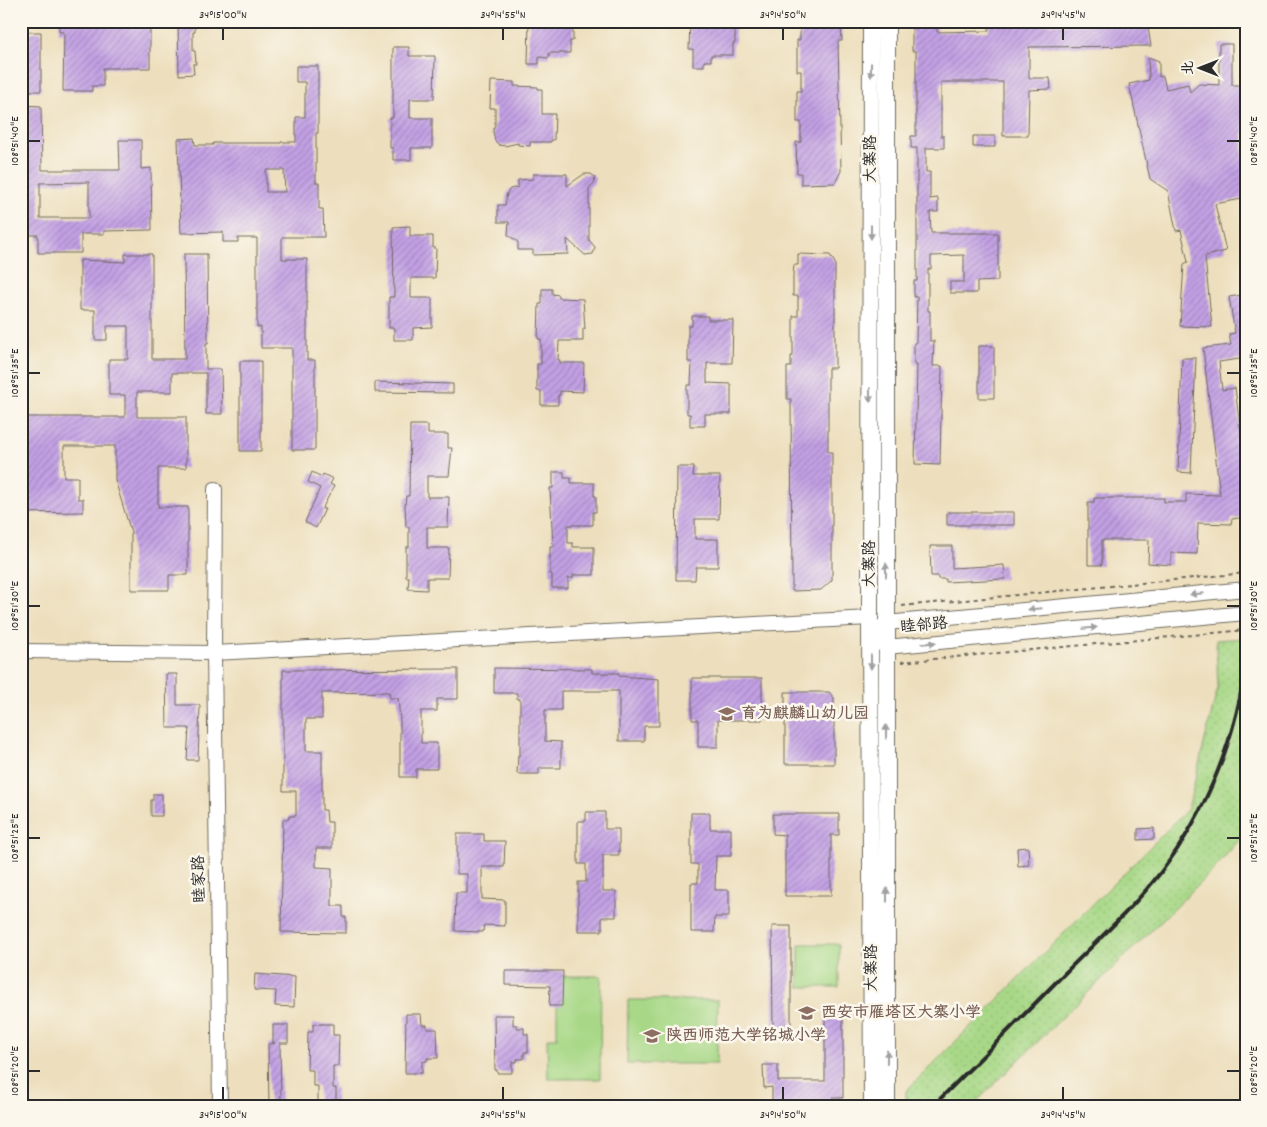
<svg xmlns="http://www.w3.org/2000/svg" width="1267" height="1127" font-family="Dekko,'LXGW WenKai TC',sans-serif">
<defs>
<pattern id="park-dots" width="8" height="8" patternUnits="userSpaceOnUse" patternTransform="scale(1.25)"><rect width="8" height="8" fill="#a8d887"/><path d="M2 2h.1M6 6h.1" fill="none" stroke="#91ba75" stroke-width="1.8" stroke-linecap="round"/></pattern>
<pattern id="building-hatch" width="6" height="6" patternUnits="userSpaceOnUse" patternTransform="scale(1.25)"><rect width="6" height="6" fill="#c3a1e5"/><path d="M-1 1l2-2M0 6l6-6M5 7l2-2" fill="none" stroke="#9f83ba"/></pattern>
</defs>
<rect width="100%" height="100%" fill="#fbf7ec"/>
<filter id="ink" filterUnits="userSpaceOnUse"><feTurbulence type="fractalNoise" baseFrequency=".02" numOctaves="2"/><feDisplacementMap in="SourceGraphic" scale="10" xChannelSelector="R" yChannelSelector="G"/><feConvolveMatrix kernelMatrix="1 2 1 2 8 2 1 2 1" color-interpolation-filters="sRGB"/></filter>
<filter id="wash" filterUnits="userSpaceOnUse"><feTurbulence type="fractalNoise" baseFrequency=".0096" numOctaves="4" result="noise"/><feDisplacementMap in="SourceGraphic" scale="20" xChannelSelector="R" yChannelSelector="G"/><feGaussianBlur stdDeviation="1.12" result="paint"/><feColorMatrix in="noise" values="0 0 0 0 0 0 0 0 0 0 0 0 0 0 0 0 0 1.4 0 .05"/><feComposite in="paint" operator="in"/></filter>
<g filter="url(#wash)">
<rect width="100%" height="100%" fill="#eddfbd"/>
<!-- green -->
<path fill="#a8d887" stroke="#6a8259" d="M799 944H839V987H799Z
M557 976H601L600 1079H548L547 1038H557Z
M628 1000H718L717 1064H627Z"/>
<!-- park -->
<path fill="url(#park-dots)" stroke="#6a8259" d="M1246 638V832L1215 868 972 1106H906V1091L1188 809 1218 687 1216 640Z"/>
<g id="blocks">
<!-- building -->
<path fill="url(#building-hatch)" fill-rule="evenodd" d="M59 21H150V68H103V86H92V91H63L64 32H59Z
M178 21H195V32H193V51H195L196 64H193L194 74 179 75Z
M529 21H570V24H573V41H570V53H549V58L539 57V64H528Z
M690 21H733V27H735V43H733V55H711V61H704V66H693V49H689Z
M800 21H841L842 41H838L841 171 835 183 801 184V173H797L796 142H801V122H797V91H801V71H797V40H800Z
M912 21H937V32L989 31V21H1043V24H1137L1136 21H1147L1151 46 1029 47V78H1050L1051 89 1029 90 1028 136H1003V82H941V136H944V148H926V172H930V199L938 198V212H930L931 233H998V281L977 282V293H950V282H964V255L931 256V269H928V311H930V341H934L933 366H942L940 465 915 464 917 365H914V343H916L917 297H914V281H917V148H911V136H916V51H912Z
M24 32H41V91H21V41H24Z
M1219 44H1232V85H1244L1242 199 1215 204 1226 251 1206 256 1205 258 1212 327 1180 326 1184 264 1188 262 1181 230 1176 231 1168 191 1150 179 1129 84 1149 80 1148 57 1159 61V77L1163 76 1166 89 1188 84 1190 92 1199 84 1219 85Z
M393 47H409V56H435L434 99H410V118H432V148H411V160H393V148H390V118H393Z
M296 66H318V133H316V183H319V209H323L324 237H282V259H307V360H315V450H292V348H261V327H257V238H238V242H223V232L181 233 178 139 194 138 195 145H213V143H281V142H296V117H305V82H296ZM266 170H284L285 192H266Z
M491 81 514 82V86L538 87V89H542V114H555L554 140H551V142H530V146L518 145V143L505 146 499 145 495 141 493 131 495 124V108H490Z
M21 105 41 106 42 170H120L119 140H141V169L151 168 152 230 104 231V234H81V253H38V235H25V183H22ZM89 182V218H40V183Z
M973 136H995V147H973Z
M533 174H567V186L584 174H591L595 177 594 183 589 188V240L595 247 593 254 585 255 567 239 568 254 533 255V250H518V242L508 235 509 222H498V205H505L507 193 510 189 518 187V180L533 179Z
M410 226V236H433V248H436L435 278H411V298H432V327L413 328V340H394V328H389V297H394L393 227Z
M125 254H152V359H185L184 254H207L208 343H206V369H221L222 414H206V373H172V392H137V417H186V468H158V507H188V575H169V590H131V532L115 480V446H64V477H78V499H83V512L21 513V442H24V417H125V395H109V359H128V326H107V340H95V310H80V260L125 262Z
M798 254 830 255 835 263V368H828V452H832V580L821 590 792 591 791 399H787V367H791V356H793V316H798V296H793V276L794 265H798Z
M542 289H552V294L559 295V298L583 299 585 329 583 328V341H559L558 360H560V363H584L583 392 560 391V395H558V405H541V391H537V364H541V339H538L539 304H542Z
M1242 295 1245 315H1242L1246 336V358L1219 362 1222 390 1235 388 1246 471V517L1232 519 1231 524 1198 523 1197 554 1171 553V565L1148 563 1149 540H1102V565H1088V502H1094V498H1164V502H1186V494L1220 495 1203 348 1231 345 1229 334 1235 333 1229 297Z
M692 316H708V320H733L732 363H707V383L731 384V414H705V426H690V414H687V385H691L692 362H688V326H692Z
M979 346H994V398H979Z
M1182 358H1196L1191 473 1178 472Z
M240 361H261V451H240Z
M375 382 453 384V393L375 392Z
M410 425H428V434H448V448H452L449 476H427V497H449L448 527H427V548H449L448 578H427V590L408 589 409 577H406V547H409V527H406L405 506 406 496H409Z
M677 467H694L693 476H720L719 519H695V539H718V567H696L695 580H676Z
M312 472 322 477 323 474 333 479 330 484 334 486 322 509H325L316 528 305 522 320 488 308 482Z
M553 472H564V478H571V483H594V496H596V512H593V525H568V543H573V547H594V575H573V578H568V588H552V574H550V547H553L550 488H553Z
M947 512H1014V525H947Z
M930 546H952V568L1004 565 1005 579 946 582V579H938V576H931Z
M494 668 592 669V673H619V676L659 679V726H644V741H619V691H561V710H545V741L561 742V768H539V774H517L518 755H520V699H517V693H494Z
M458 669V699H437V711H421V743H437V769H416V777H400V720L398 698H390L389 692 322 693V719H306V751H322V810H326L327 822H332V848H316V867L332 868V906H343V917H346V933L281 932 283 819H289V816H296V791H283V670Z
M166 674H177V705H200L198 760H187L189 728H167Z
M692 678H762V720H718V747H698V720H692Z
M785 692H829L834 698V764H785Z
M153 794H162V816H151V800H153Z
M586 812H605V829H619V855H603V891H616V917H602V931H578V882H586V864H578V821H586Z
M691 813H710V829H731V856H716L715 890H729V917H715L714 932H691V883H698V864H691Z
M773 814H839V835H831V896H785V835L773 834Z
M1154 828V839L1138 840V829Z
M457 834H484V841H505L504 867H482V899L505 900V926L484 925 483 932 455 931 456 893H467V874H457Z
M1028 847 1029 865 1018 866 1017 848Z
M772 926H791V1030H773Z
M505 971H563L562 1006H549L550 986 505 985Z
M255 974 295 977 294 1007 275 1006 276 991 254 990Z
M825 1008H843V1098H833V1106H772V1087L764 1088 763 1065H778V1081H825Z
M406 1014H421L422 1025H427V1029H437L438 1058H427V1061L422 1062V1073H405Z
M494 1015H513V1025H517V1028H524V1034H528V1052H524V1059H517V1062H512V1073H497V1070H495Z
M313 1024H333V1035H339L338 1066H333V1088H336V1106H318V1086H313V1070H307L308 1032H313Z
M273 1025H288V1043H280L281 1106H269L268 1044 275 1043H273Z"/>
</g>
</g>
<g filter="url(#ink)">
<use href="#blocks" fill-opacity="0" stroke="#6f6a5e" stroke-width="1"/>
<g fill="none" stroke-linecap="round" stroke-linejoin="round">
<!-- tertiary casing -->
<g stroke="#6f6a5e" stroke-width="16">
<path id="tertiary" d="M215 489 214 653 220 1106
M1246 589 886 623 870 637 886 647 1246 613
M21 651 214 653 870 618"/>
</g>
<!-- secondary casing -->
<g stroke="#6f6a5e" stroke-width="18">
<path id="secondary" d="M871 21 870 618 872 1106
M887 1106V21"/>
</g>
<!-- path -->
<path stroke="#6f6a5e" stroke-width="2" stroke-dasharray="4 4" stroke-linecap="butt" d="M902 606 1246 573
M901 662 1246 630"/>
<!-- tertiary -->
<use href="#tertiary" stroke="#fff" stroke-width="14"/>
<!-- secondary -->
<use href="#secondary" stroke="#fff" stroke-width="16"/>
<!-- rail -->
<path stroke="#2b2b2b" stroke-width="4" d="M933 1106C977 1062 1021 1018 1064 974 1097 941 1132 909 1161 872 1207 812 1238 734 1246 659"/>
</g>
<!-- one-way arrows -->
<defs><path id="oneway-solid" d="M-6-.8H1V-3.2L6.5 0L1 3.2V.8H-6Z" transform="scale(1.25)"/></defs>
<g fill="#a0a0a0">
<use href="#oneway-solid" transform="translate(871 70) rotate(90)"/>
<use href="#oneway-solid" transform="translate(871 232) rotate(90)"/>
<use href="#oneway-solid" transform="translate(870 395) rotate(90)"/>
<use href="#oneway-solid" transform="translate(886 570) rotate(-90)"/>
<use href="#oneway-solid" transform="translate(1197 594) rotate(175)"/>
<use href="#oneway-solid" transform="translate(1035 609) rotate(175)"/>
<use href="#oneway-solid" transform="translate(1090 628) rotate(-5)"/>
<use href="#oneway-solid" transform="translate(929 643) rotate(-5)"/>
<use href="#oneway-solid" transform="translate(871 662) rotate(90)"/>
<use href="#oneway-solid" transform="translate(886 732) rotate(-90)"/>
<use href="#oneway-solid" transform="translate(887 895) rotate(-90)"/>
<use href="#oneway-solid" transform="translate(887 1057) rotate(-90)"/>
</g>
</g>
<!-- ticks -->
<path fill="none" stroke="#2b2b2b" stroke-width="2" d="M223 28V40M503 28V40M783 28V40M1063 28V40M28 141H40M1227 141H1240M28 373H40M1227 373H1240M28 606H40M1227 606H1240M28 838H40M1227 838H1240M28 1071H40M1227 1071H1240M223 1087V1100M503 1087V1100M783 1087V1100M1063 1087V1100"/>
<!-- icons -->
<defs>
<g id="school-bare" transform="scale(1.35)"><path d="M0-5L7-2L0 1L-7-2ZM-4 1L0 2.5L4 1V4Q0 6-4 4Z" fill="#8d6e63" stroke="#fbf7ec" stroke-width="2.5" paint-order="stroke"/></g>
</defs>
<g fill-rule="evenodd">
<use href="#school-bare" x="727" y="714"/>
<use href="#school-bare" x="807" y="1013"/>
<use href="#school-bare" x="652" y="1036"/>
</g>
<g text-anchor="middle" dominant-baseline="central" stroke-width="5" stroke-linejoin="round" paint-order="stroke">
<!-- street labels -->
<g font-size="16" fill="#2b2b2b" stroke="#fbf7ec">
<text transform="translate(871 159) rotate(-90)">大寨路</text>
<text transform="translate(870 564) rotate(-90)">大寨路</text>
<text transform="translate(924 626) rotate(-5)">睦邻路</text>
<text transform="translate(200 879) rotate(-91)">睦家路</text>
<text transform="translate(872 968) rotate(-90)">大寨路</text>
</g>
<!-- education labels -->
<g font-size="16" font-weight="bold" fill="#785e54" stroke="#fbf7ec" text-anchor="start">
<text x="741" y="714">育为麒麟山幼儿园</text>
<text x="821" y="1013">西安市雁塔区大寨小学</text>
<text x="666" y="1036">陕西师范大学铭城小学</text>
</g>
</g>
<!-- margin -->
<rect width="1267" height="1127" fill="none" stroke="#fbf7ec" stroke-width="55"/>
<!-- north arrow -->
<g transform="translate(1200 68) rotate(270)" stroke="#fbf7ec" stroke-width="4" paint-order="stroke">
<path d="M0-4L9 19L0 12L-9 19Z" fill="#2b2b2b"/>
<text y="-8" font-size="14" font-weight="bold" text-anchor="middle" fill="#2b2b2b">北</text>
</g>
<rect x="28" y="28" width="1212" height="1072" fill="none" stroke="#2b2b2b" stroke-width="2"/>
<g font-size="12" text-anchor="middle" fill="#2b2b2b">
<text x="223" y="18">34°15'00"N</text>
<text x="503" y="18">34°14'55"N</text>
<text x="783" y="18">34°14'50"N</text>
<text x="1063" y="18">34°14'45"N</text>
<text transform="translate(1253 141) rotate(-90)" y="4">108°51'40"E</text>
<text transform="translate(14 141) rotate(-90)" y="4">108°51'40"E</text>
<text transform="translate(1253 373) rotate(-90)" y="4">108°51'35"E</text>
<text transform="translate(14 373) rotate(-90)" y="4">108°51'35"E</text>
<text transform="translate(1253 606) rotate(-90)" y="4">108°51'30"E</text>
<text transform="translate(14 606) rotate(-90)" y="4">108°51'30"E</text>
<text transform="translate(1253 838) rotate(-90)" y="4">108°51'25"E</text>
<text transform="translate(14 838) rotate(-90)" y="4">108°51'25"E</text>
<text transform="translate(1253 1071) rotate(-90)" y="4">108°51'20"E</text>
<text transform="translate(14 1071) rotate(-90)" y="4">108°51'20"E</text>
<text x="223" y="1118">34°15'00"N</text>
<text x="503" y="1118">34°14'55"N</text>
<text x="783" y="1118">34°14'50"N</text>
<text x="1063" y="1118">34°14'45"N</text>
</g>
</svg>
